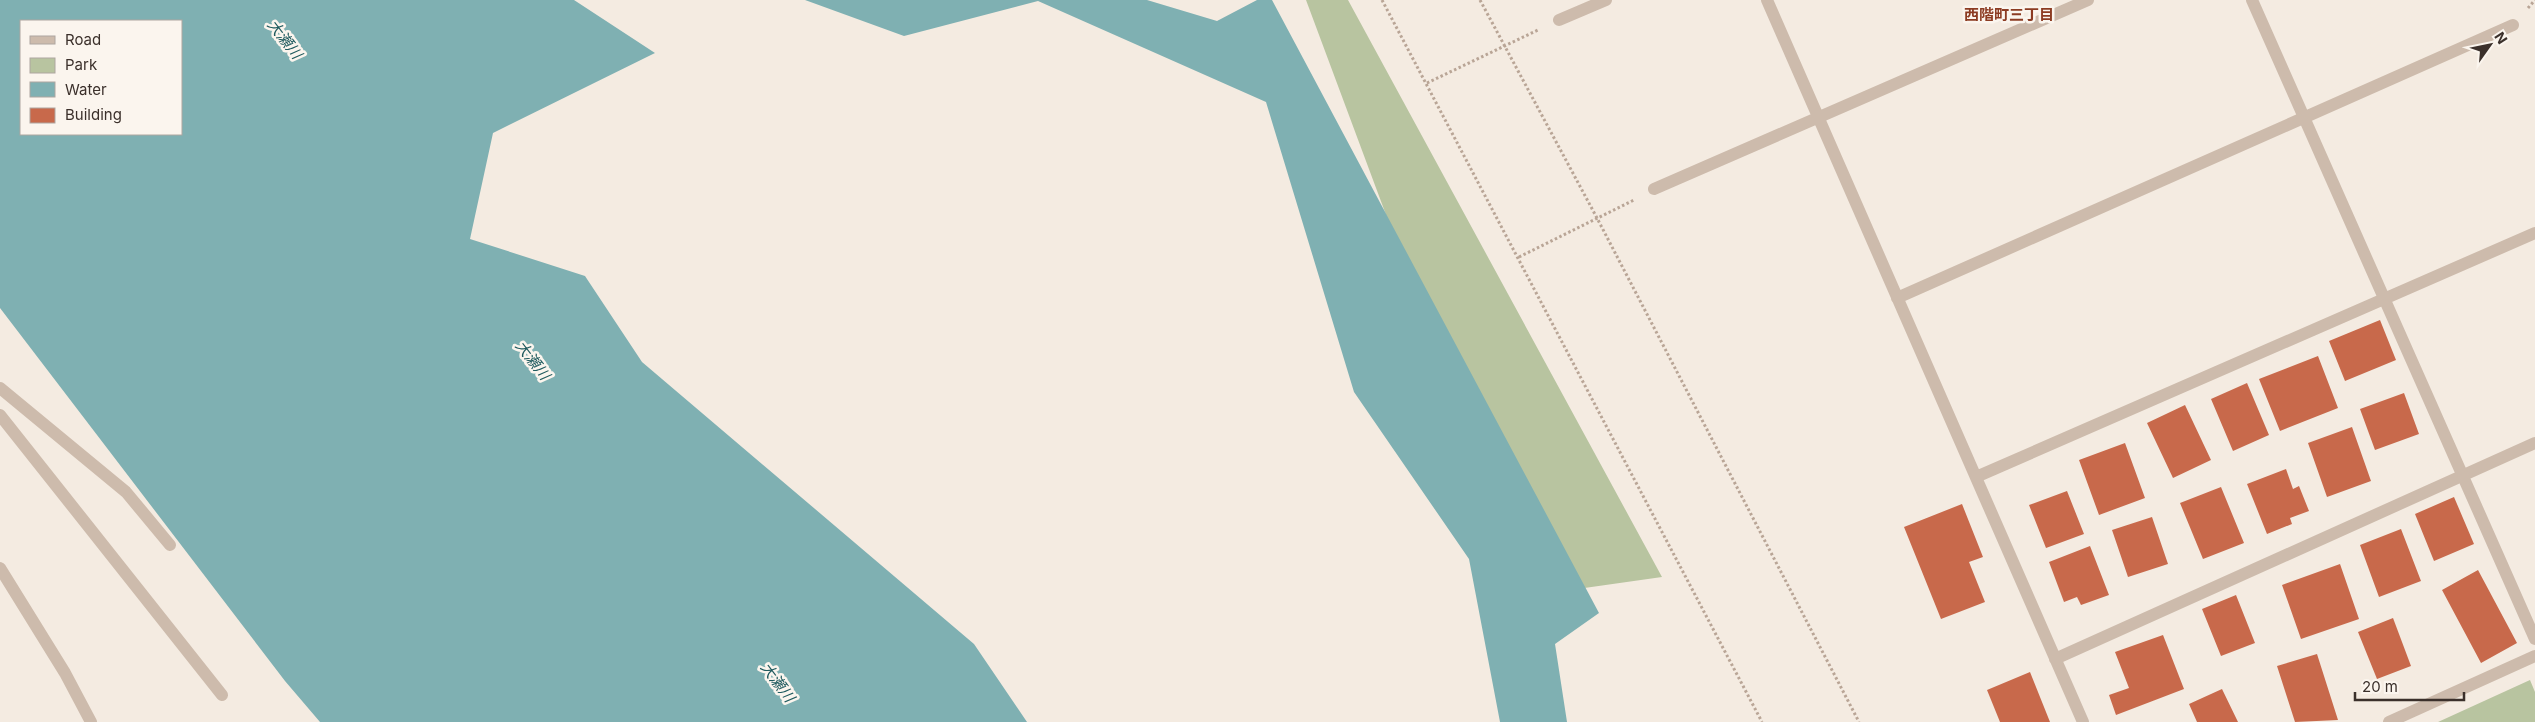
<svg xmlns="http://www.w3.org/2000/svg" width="2535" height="722" font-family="Inter,'Noto Sans JP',sans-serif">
<rect width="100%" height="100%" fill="#f4ebe1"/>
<!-- green -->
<path fill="#b8c4a0" d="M1306 0H1348L1662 577 1528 596Z
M2530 680 2535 692V722H2438Z"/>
<!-- water -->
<path fill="#7fb0b2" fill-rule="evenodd" d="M0 0H574L655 53 493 133 470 239 585 276 642 362 974 644 1027 722H320L285 681 0 308ZM181 21V134H21V21Z
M805 0H1147L1217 21 1257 0H1272L1599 613 1555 644 1567 722H1500L1469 559 1354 392 1266 102 1038 1 904 36Z"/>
<!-- building -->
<path fill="#c8694b" d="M2380 320 2396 360 2345 381 2329 341Z
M2318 356 2338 408 2280 431 2259 379Z
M2247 383 2269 435 2233 451 2211 399Z
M2404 393 2419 434 2375 450 2360 409Z
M2185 405 2211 460 2173 478 2147 423Z
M2352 427 2371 481 2327 497 2308 443Z
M2125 443 2145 498 2099 515 2079 460Z
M2286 469 2293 489 2299 486 2309 511 2290 518 2292 524 2267 534 2247 484Z
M2221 487 2244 543 2203 559 2180 503Z
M2067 491 2084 534 2046 548 2029 505Z
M2454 497 2474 544 2434 561 2415 514Z
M1962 504 1983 557 1969 562 1985 602 1941 619 1904 527Z
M2152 517 2168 564 2128 577 2112 530Z
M2401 529 2421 581 2379 597 2360 545Z
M2090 546 2109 595 2081 605 2077 597 2064 602 2049 562Z
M2340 564 2359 619 2301 639 2282 585Z
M2478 570 2517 643 2481 663 2442 590Z
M2236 595 2255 643 2221 656 2202 609Z
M2393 618 2411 666 2377 679 2358 632Z
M2163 635 2184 689 2116 715 2109 695 2129 688 2115 652Z
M2317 654 2338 720 2295 722 2277 666Z
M2030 672 2050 722H2000L1987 690Z
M2222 689 2238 722H2197L2189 704Z"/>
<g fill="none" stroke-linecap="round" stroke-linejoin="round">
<!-- path -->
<path stroke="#b9a596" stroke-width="3" stroke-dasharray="2.5 2.5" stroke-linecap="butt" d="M1382 0 1762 722
M1480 0 1597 218 1859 722
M2528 8 2535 0
M1427 83 1538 30
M1519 257 1634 200"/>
<!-- minor -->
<path stroke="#cdbbac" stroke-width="12" d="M1767 0 2083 722
M2252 0 2535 639
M1559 20 1606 0
M1654 189 2088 0
M1897 298 2513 25
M0 388 126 492 170 545
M0 415 222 695
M1976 477 2535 233
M0 568 65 673 91 722
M2055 659 2535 443
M2389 722 2535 656"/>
</g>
<g text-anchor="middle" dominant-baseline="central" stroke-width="5" stroke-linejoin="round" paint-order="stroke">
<!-- neighbourhood labels -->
<g font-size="15" font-weight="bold" fill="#8c3b22" stroke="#fbf5ee">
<text x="2009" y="14">西階町三丁目</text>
</g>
<!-- water labels -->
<g font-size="15" font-style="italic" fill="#1f5a5e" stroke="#fbf5ee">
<text transform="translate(285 39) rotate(52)">大瀬川</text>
<text transform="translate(533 360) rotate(52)">大瀬川</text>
<text transform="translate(778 682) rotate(53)">大瀬川</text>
</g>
</g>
<!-- legend -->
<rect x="20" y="20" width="162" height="115" fill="#fbf5ee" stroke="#aea6a0"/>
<rect x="30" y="36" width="25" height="8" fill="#cdbbac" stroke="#aea6a0"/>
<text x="65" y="45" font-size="15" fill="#3b302b">Road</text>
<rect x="30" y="58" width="25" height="15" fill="#b8c4a0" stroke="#aea6a0"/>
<text x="65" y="70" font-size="15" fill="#3b302b">Park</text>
<rect x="30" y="82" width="25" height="15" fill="#7fb0b2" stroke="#aea6a0"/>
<text x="65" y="95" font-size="15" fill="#3b302b">Water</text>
<rect x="30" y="108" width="25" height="15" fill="#c8694b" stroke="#aea6a0"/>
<text x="65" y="120" font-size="15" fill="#3b302b">Building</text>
<!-- north arrow -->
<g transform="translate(2490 45) rotate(57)" stroke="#fbf5ee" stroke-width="4" paint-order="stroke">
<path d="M0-4L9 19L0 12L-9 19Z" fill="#3b302b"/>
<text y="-8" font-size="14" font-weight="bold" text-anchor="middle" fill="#3b302b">N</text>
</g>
<!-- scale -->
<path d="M2355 692v8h109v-8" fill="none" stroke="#3b302b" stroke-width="2.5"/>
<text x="2362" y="692" font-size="15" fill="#3b302b" stroke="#fbf5ee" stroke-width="4" paint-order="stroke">20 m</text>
</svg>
